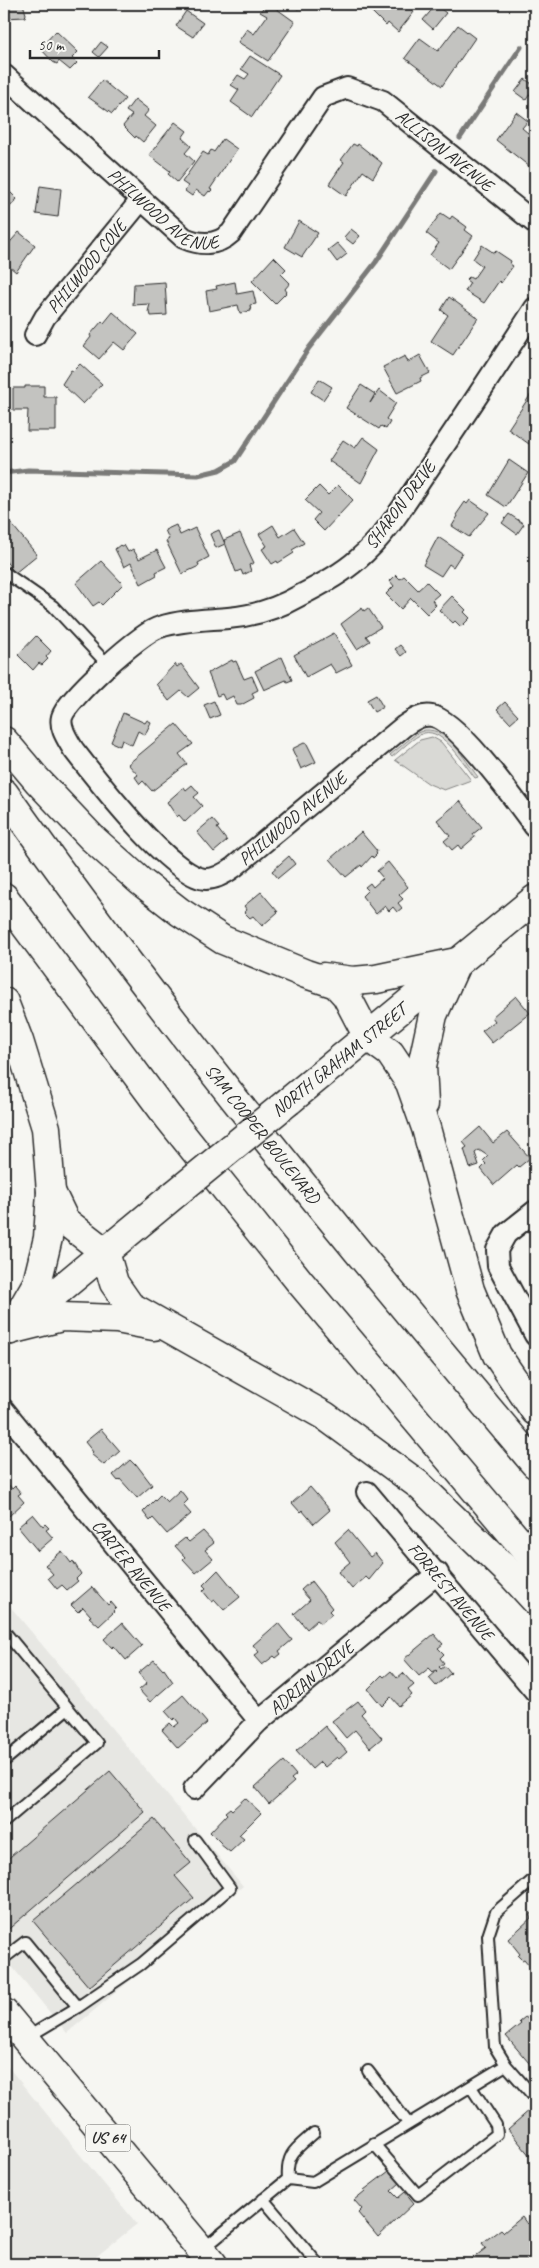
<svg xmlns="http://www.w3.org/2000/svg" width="539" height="2268" font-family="Caveat,sans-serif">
<rect width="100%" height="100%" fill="#f6f6f2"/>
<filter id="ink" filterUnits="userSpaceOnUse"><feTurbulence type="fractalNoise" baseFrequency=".02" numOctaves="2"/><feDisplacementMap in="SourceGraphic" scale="10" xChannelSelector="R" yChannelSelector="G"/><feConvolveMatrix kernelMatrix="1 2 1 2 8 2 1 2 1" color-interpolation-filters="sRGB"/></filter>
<g filter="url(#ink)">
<!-- built -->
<path fill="#e7e7e3" d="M4 1599 243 1886 67 2033 4 1957Z
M4 2062 137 2224 87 2264H4Z"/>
<!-- green -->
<path fill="#d9d9d5" stroke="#828280" d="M425 730C448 728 464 759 478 777L475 778C464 764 443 728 424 733 413 737 401 750 392 757L390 755 417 733Z
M432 737 441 742 471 780 444 790 429 784 395 760 420 740Z"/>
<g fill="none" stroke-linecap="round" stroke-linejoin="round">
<!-- stream -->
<path stroke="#7a7a78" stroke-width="5" d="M460 138 521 47
M4 473 28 470 198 475 219 470 235 461 309 348 376 262 436 171"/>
</g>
<!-- building -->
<path fill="#c3c3c0" stroke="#2b2b2b" d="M4 4H23L26 14 25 17 5 18Z
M266 4H270L295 22 268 61 238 42 247 29 254 34 267 16 260 12Z
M296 4H330L313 8 312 6 297 9Z
M364 4H404L414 12 398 32 388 23 386 26Z
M436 5 446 13 433 29 423 20Z
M186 11 203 23 193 37 176 26Z
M458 25 475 38 442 86 405 58 420 38 438 51Z
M56 31 78 52 72 58 77 63 70 70 59 61 57 64 53 62 40 48Z
M101 42 108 47 99 57 93 52Z
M250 56 280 75 252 117 231 102 239 90 231 85 238 75 245 79 249 74 241 69Z
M525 79 535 86 526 100 515 92Z
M102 80 125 99 112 114 88 97Z
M135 99 149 110 144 116 156 126 143 142 136 136 135 138 123 126 132 115 126 111Z
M516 112 528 121 522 128 535 139V171L496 140Z
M175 122 187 131 182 138 191 146 185 153 194 161 177 182 168 174 170 171 149 155Z
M223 139 237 149 210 189 212 190 210 192 209 191 205 196 196 190 192 196 185 191 188 186 182 182 203 152 208 155 211 150 214 152Z
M353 144 357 146 358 144 382 163 373 178 363 171 346 196 329 184 344 162 341 160Z
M40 186 61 189 58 217 36 214Z
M7 189 17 199 9 208 4 204V192Z
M441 213 450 219 452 216 467 227 465 230 473 236 449 269 430 255 439 243 426 233Z
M299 221 318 233 302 257 285 247Z
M351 229 360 236 353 244 344 237Z
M19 232 35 245 16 272 4 262V249Z
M337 243 347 254 337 262 328 250Z
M482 245 494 253 496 251 511 261 510 264 513 266 501 283 499 281 484 303 465 291 470 283 466 280 469 277 473 279 482 266 473 259Z
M274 257 286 269 281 274 290 283 285 289 287 292 275 304 252 281Z
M165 282 167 315 151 316 150 312H148L150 304 133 305 134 284Z
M235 282 237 294 253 291 256 304 250 305 251 311 240 313 238 305 209 311 206 291 217 289 216 286Z
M449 297 478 318 453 355 431 341 448 315 441 310Z
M113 312 138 334 124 350 114 342 99 359 84 346 91 337 90 335 102 321 104 323Z
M420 355 430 373 420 378 421 381 397 393 383 367 405 356 408 362Z
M80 364 102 384 83 404 62 384 71 370 73 371Z
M319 379 332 387 323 400 311 392Z
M361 385 375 394 370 403 379 390 396 403 386 419 390 422 386 429 381 426 379 429 346 408Z
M25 386H44V397H56V431H27L28 410H13V388H25Z
M533 391 535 393V435L529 444 508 429Z
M363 437 379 449 361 483 329 461 343 440 355 448Z
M509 460 528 473 506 507 488 495Z
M338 485 353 500 324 531 313 520 319 513 305 500 319 486 328 495Z
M470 500 489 513 469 537 452 526 458 516 456 515 465 502 467 504Z
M509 514 524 524 517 534 502 523Z
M4 515 37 555 15 573 4 559Z
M176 525 180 535 195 528 209 557 198 563 199 566 182 574 166 541 169 539 165 530Z
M273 525 280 537 294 528 304 543 292 550 294 553 278 563 277 561 272 564 262 549 267 546 259 534Z
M219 530 225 544 216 548 210 534Z
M240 533 254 563 249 565 251 571 243 575 241 570 236 572 224 540Z
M438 537 462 553 453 567 449 564 441 576 423 565Z
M120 545 121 546 124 545 128 552 133 549 139 559 157 550 166 567 156 572 157 575 141 584 131 563 124 567 115 549Z
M101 561 123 584 102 605 99 602 93 606 76 583Z
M396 575 400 579 404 576 418 590 427 582 439 594 432 600 436 605 427 614 411 598 401 609 386 594 394 586 390 581Z
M452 596 466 610 464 612 470 618 461 627 455 621 453 623 439 610Z
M362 608 364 611 368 608 381 627 366 636 370 641 357 649 341 624Z
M334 633 352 665 336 673 330 664 306 677 294 655Z
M36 636 51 651 46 657 48 659 42 665 39 663 33 670 18 655Z
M400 645 406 652 401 656 395 649Z
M282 657 292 680 287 682 286 680 264 690 255 671Z
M232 660 233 662 236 661 244 679 252 676 258 690 252 693 254 698 241 705H237L233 696 225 700 222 694 217 696 208 673Z
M175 664 177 667 181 664 199 688 188 697 181 691 169 701 156 684Z
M376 695 383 707 374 712 367 700Z
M214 701 220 715 210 719 204 705Z
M505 702 518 716 510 723 497 709Z
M123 713 145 723 147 720 151 722 145 735 138 731 132 745 122 740 120 746 111 742Z
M176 724 193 744 179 754 187 764 152 791 143 781 140 784 135 777 138 775 128 764Z
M306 742 316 762 301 769 292 749Z
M192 785 199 793 194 797 202 806 185 822 179 815 177 817 167 802 184 787 186 790Z
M460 801 482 827 473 834 475 837 461 849 458 845 452 850 444 841 450 836 437 820Z
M212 819 219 827 217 828 227 841 214 852 197 832Z
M361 832 377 851 376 853 377 854 373 858 372 856 362 867 361 865 346 877 330 859Z
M289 856 295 864 278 878 272 871Z
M388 862 408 887 399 895 403 899 398 903 402 908 397 912 393 907 389 911 385 906 376 914 362 896 368 890 365 887 370 883 373 887 383 878 377 871Z
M261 892 278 912 262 926 253 916 250 918 244 912 247 910 244 906Z
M516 996 530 1013 492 1043 482 1031 495 1021 492 1017Z
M480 1127 493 1143 507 1132 530 1158 519 1167 517 1165 494 1185 481 1169 486 1164 483 1161 488 1156 479 1150 475 1153 479 1165 470 1168 464 1149 467 1147 463 1142Z
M101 1429 120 1451 104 1465 91 1454 93 1452 85 1442Z
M130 1460 135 1465 136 1464 152 1485 137 1498 120 1479 118 1481 113 1475Z
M4 1479 12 1489 15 1486 21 1493 18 1495 24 1502 9 1516 4 1510Z
M310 1487 330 1510 314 1524 302 1510 300 1512 292 1503Z
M180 1490 188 1500 183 1505 191 1514 167 1534 153 1518 150 1521 143 1512 160 1495 167 1502Z
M33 1514 43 1526 45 1524 49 1528 46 1530 53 1538 38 1551 18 1527Z
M348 1530 370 1557 375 1553 383 1563 369 1580 366 1577 352 1589 338 1572 350 1562 335 1542Z
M203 1531 214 1543 205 1550 213 1559 196 1573 183 1559 185 1557 175 1546 185 1538 189 1542Z
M62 1551 71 1563 73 1561 81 1574 76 1579 78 1581 67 1590 62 1585 57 1589 48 1578 53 1574 45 1565Z
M218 1570 240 1597 224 1610 215 1600 212 1602 203 1591 206 1588 203 1585Z
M311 1581 332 1608 329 1611 332 1614 321 1623 317 1620 307 1629 294 1614 310 1600 301 1590Z
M92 1587 108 1605 111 1602 116 1608 113 1611 114 1612 99 1626 89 1617 91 1616 83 1607 78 1612 71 1605Z
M122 1623 142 1646 126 1660 114 1646 112 1648 104 1639Z
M278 1623 292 1640 279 1651 281 1654 276 1658 274 1656 262 1665 254 1656 259 1652 253 1645Z
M434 1634 443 1644 438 1648 444 1654 440 1658 444 1663 439 1667 441 1669 445 1666 451 1673 436 1686 429 1678 437 1671 436 1670 433 1672 429 1668 419 1676 404 1659Z
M154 1660 163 1670 164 1669 173 1682 150 1702 139 1690 147 1683 138 1673Z
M391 1671 397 1678 403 1673 414 1685 408 1690 412 1695 399 1706 391 1697 382 1706 368 1689 382 1675 384 1677Z
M183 1695 207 1723 178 1748 162 1730 170 1723 174 1727 179 1723 175 1718 173 1720 165 1711Z
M358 1701 365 1710 361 1714 382 1738 370 1748 355 1730 346 1738 332 1721Z
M325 1726 347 1752 339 1759 337 1757 325 1767 320 1762 312 1769 296 1751Z
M284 1761 296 1775 291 1779 294 1782 269 1804 255 1787Z
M110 1771 145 1812 4 1933V1862Z
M245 1798 261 1813 239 1835 244 1839 230 1852 220 1844 221 1843 210 1832 227 1814 225 1812 230 1808 232 1810Z
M154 1819 191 1863 175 1876 194 1898 89 1987 33 1921Z
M534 1911 535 1913V1972L524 1959 522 1960 518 1956 520 1954 508 1939 531 1918 529 1915Z
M535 2013V2070L506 2036 521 2024 519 2022 525 2017 528 2019Z
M531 2109 535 2114V2162L508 2129Z
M389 2171 400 2183 391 2191 398 2198 405 2192 414 2203 378 2237 358 2213 362 2209 354 2200 365 2191 364 2190Z
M522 2217 527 2224 531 2220 535 2225V2264H466L486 2248 482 2243 501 2229 504 2232Z"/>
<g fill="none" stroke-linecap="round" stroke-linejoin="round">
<!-- service casing -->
<g stroke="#2b2b2b" stroke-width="14">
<path id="service" d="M4 572 53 606 109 666
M4 1631 97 1743 4 1822
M4 1761 68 1708
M4 1958 25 1942 78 2007 26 2038
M78 2007 141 1964 230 1888 195 1840
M506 2065 535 2098
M368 2071 408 2123
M374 2144 418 2195 497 2134 496 2125 471 2087
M288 2179C286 2153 296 2149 314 2133
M263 2199 318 2264
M203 2249 288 2179 313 2182 506 2065 495 2047 488 1936 496 1912 535 1878"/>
</g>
<!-- minor casing -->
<g stroke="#2b2b2b" stroke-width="24">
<g id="minor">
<path id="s1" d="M4 75 184 238C200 245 217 246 231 233L323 97 347 88 383 101 535 223"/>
<path id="s2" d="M535 308C500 362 465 415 429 468 407 500 387 535 357 560 340 575 319 586 299 596 278 608 252 616 228 618 205 620 182 620 160 627 141 632 67 699 62 717 59 728 68 740 73 749 94 776 173 879 206 879 216 879 226 873 234 867L404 726C413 720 421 714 432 716 458 720 517 803 535 827"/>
<path id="s3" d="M35 335 45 317 141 200"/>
<path d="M535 1211 506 1234 497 1250 498 1266 535 1335"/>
<path id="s4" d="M4 1410 259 1721"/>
<path id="s5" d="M367 1492 535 1691"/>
<path id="s6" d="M194 1789 259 1721 438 1573"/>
</g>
</g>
<!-- secondary casing -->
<g stroke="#2b2b2b" stroke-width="31">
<path id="secondary" d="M289 1101 535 899
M11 1330 175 1194"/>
</g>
<!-- primary casing -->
<g stroke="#2b2b2b" stroke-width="31">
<path id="primary" d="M4 2013 213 2264"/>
</g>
<!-- motorway casing -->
<g stroke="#2b2b2b" stroke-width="31">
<g id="motorway">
<path d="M4 741 37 780 92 838 140 881 180 912 223 940 306 974 336 984 346 995 368 1037 390 1053 410 1083 426 1128 470 1290 497 1355 535 1411"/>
<path id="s7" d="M4 793C169 1026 351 1246 535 1464"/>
<path d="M4 897 168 1117 300 1282 535 1561"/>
<path d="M323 977 353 981 376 979 457 962"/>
<path d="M4 1002 19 1041 46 1128 51 1192 48 1238 37 1283 10 1330"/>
<path d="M424 1104 422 1066 433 1015 457 962"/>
<path d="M51 1192 65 1221 105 1252 114 1283 130 1306 325 1416 419 1485 512 1575 535 1600"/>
<path d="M10 1330 62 1317 117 1319 154 1326"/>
</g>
</g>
<!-- service -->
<use href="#service" stroke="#f6f6f2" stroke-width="10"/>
<!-- minor -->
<use href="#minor" stroke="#f6f6f2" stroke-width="20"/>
<!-- secondary -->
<use href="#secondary" stroke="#f6f6f2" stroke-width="28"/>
<!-- primary -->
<use href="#primary" stroke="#f6f6f2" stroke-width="28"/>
<!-- motorway -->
<use href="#motorway" stroke="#f6f6f2" stroke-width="28"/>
<!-- secondary-bridge casing -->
<g stroke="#2b2b2b" stroke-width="31" stroke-linecap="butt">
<path id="secondary-bridge" d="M175 1194 289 1101"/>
</g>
<!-- secondary-bridge -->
<use href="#secondary-bridge" stroke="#f6f6f2" stroke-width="28"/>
</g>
</g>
<g text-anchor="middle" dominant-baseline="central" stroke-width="4" stroke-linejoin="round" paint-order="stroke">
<!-- shield labels -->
<rect fill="#f6f6f2" stroke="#686867" stroke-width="1" x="85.5" y="2124.5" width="45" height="27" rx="4"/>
<g font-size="16" font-weight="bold" fill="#2b2b2b">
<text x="108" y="2138">US 64</text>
</g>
<!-- street labels -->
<g font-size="18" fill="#2b2b2b" stroke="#f6f6f2">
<text stroke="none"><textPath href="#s1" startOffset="600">ALLISON AVENUE</textPath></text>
<text stroke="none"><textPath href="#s1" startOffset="211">PHILWOOD AVENUE</textPath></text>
<text stroke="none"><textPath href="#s3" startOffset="86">PHILWOOD COVE</textPath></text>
<text transform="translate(400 505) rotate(-53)">SHARON DRIVE</text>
<text stroke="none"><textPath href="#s2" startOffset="986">PHILWOOD AVENUE</textPath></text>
<text transform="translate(339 1060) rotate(-39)">NORTH GRAHAM STREET</text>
<text stroke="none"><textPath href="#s7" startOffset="428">SAM COOPER BOULEVARD</textPath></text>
<text stroke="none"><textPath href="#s4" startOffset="201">CARTER AVENUE</textPath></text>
<text stroke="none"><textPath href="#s5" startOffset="130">FORREST AVENUE</textPath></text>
<text stroke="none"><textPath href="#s6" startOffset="162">ADRIAN DRIVE</textPath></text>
</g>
</g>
<!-- margin -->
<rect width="539" height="2268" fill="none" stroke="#f6f6f2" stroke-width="20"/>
<rect x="10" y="10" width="519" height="2248" fill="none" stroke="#2b2b2b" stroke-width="2" filter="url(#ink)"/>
<!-- scale -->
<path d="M30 50v8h129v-8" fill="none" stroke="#2b2b2b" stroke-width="2.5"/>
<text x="38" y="50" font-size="15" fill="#2b2b2b" stroke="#f6f6f2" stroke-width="4" paint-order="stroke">50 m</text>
</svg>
